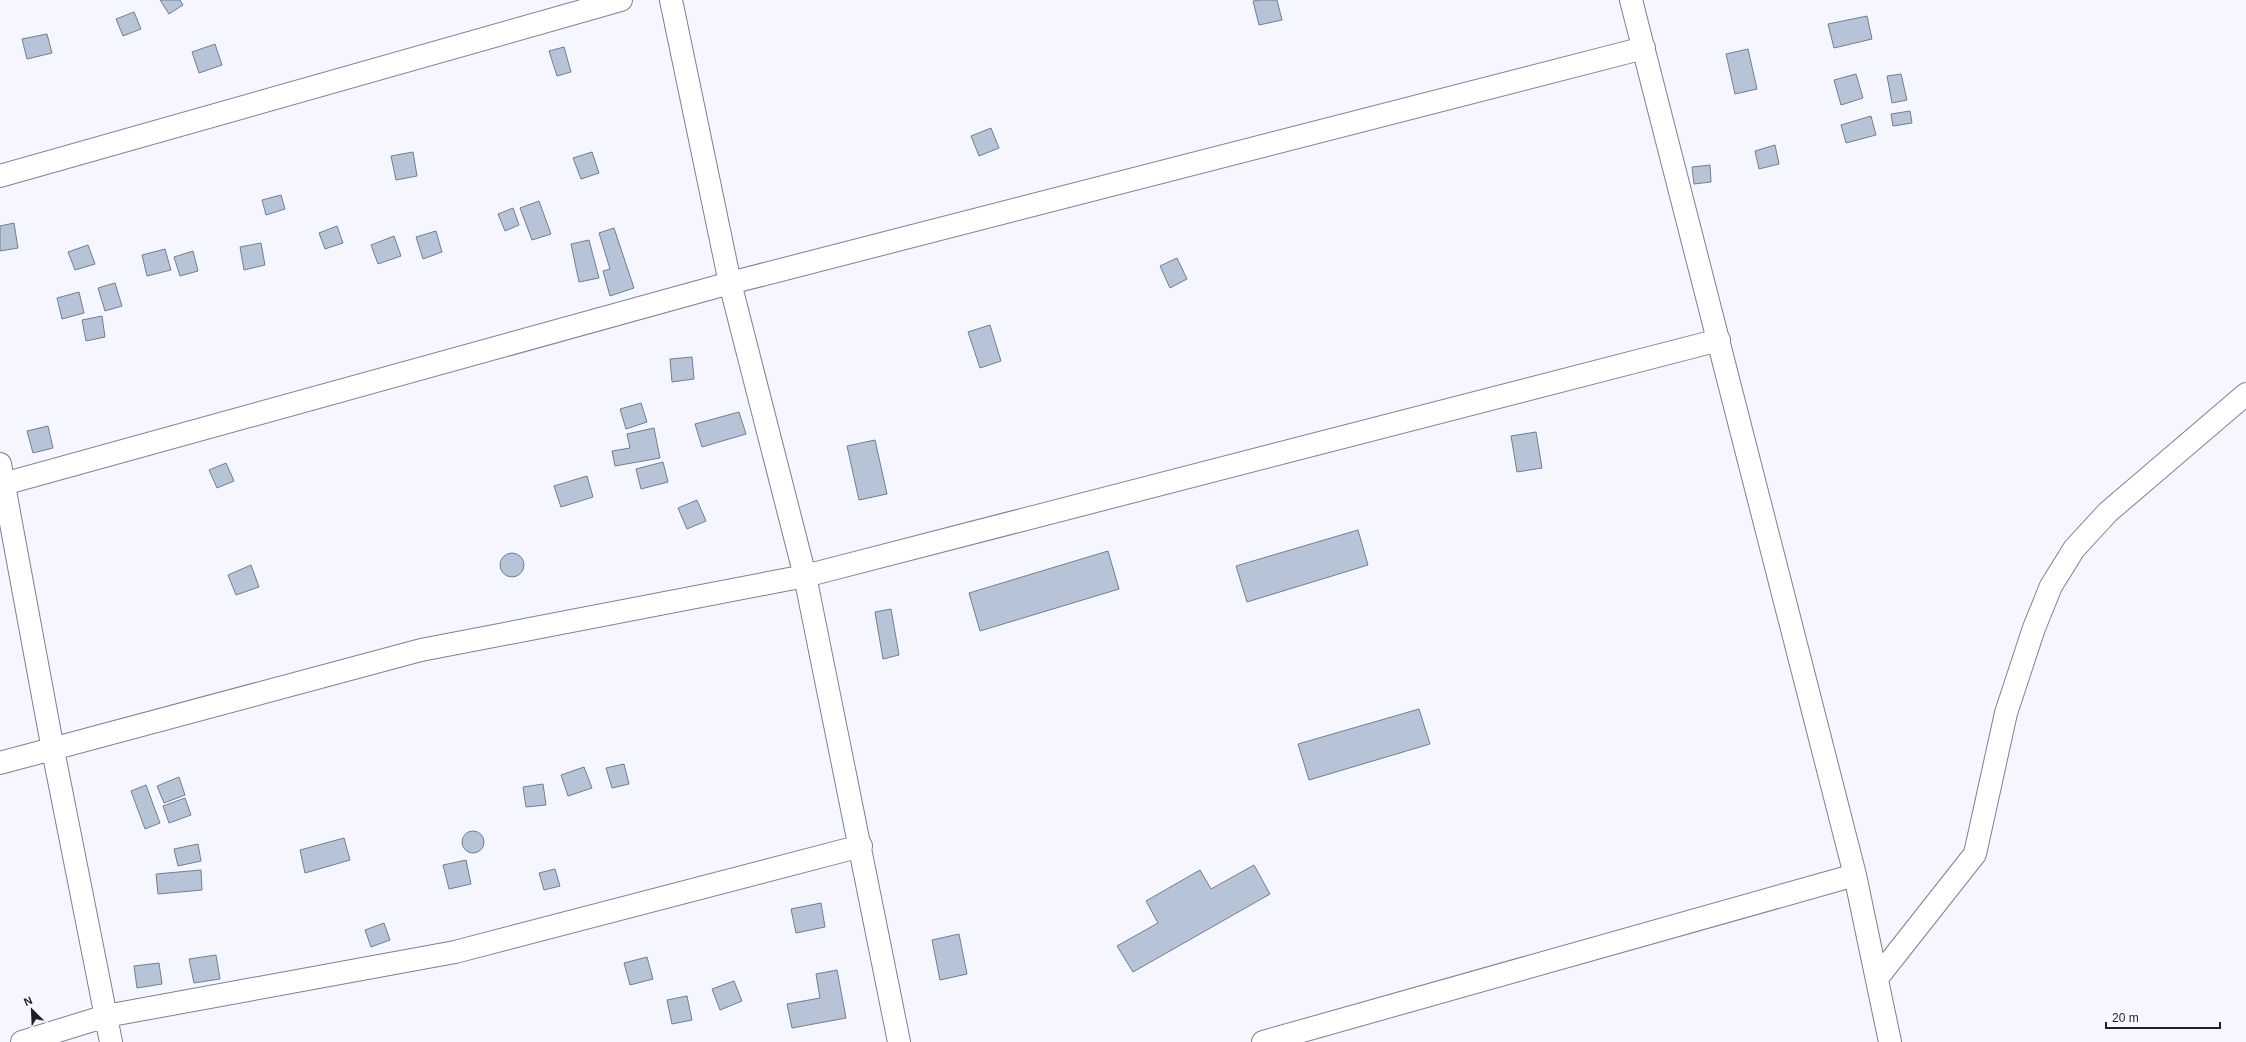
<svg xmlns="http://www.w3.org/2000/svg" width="2246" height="1042" font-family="Arial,sans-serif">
<rect width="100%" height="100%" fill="#f5f6ff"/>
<!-- building -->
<path fill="#b7c3d6" stroke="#737e8f" d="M160 0H180L183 5 169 14Z
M1259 0H1277L1282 20 1259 25 1253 1Z
M134 12 141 29 123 36 116 19Z
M1867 16 1872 39 1834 48 1828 24Z
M47 34 52 53 27 59 22 39Z
M215 44 222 65 199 73 192 52Z
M564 47 571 72 557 76 549 51Z
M1748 49 1757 89 1735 94 1726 54Z
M1856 74 1863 98 1841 105 1834 80Z
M1901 74 1907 100 1892 103 1887 76Z
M1910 111 1912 123 1893 126 1891 114Z
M1871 116 1876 135 1846 143 1841 125Z
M991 128 999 148 979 156 971 136Z
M1775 145 1779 164 1759 169 1755 151Z
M413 152 417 176 396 180 391 156Z
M592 152 599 173 581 179 573 158Z
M1710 165 1711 182 1694 184 1692 167Z
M281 195 285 209 266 215 262 200Z
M539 201 551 234 532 240 520 208Z
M513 208 519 225 505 231 498 214Z
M14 223 18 248 0 251V226Z
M337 226 343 243 325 249 319 233Z
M614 228 634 288 610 296 603 271 610 269 599 233Z
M436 231 442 252 423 259 416 237Z
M394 236 401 256 378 264 371 245Z
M589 240 599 278 579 282 571 244Z
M261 243 265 265 244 270 240 247Z
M88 245 95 264 75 270 68 252Z
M165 249 171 270 147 276 142 255Z
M193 251 198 271 180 276 174 257Z
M1177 258 1187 279 1170 288 1160 266Z
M115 283 122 306 105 311 98 288Z
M79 292 84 313 62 319 57 298Z
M102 316 105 337 86 341 82 320Z
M990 325 1001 361 980 368 968 332Z
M692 357 694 379 672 382 670 359Z
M641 403 647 422 626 429 620 409Z
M739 412 746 434 702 447 695 424Z
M48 426 53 448 33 453 27 431Z
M654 428 660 458 615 466 612 451 630 448 627 434Z
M1536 432 1542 468 1517 472 1511 436Z
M875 440 887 494 859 500 847 446Z
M663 462 668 482 641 489 636 469Z
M226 463 234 481 217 488 209 470Z
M587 476 593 497 561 507 554 486Z
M697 500 706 521 687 529 678 508Z
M1358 530 1368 565 1247 602 1236 566Z
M1108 551 1119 589 980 631 969 593Z
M500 565a12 12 0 1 1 24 0a12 12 0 1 1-24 0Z
M251 565 259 587 236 595 228 575Z
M891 609 899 655 883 659 875 612Z
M1419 709 1430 744 1309 780 1298 744Z
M624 764 629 784 612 788 606 768Z
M584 767 592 788 568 796 561 775Z
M179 777 185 795 164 803 157 786Z
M543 784 546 805 526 807 523 787Z
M146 785 160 823 145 829 131 791Z
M185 798 191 815 169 823 163 806Z
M462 842a11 11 0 1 1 22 0a11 11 0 1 1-22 0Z
M344 838 350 860 305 873 300 850Z
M198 844 201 861 178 866 174 849Z
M466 860 471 884 449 889 443 865Z
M1254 865 1270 894 1133 972 1117 946 1158 923 1146 901 1200 870 1211 889Z
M555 869 560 886 544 890 539 873Z
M201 870 202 890 158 894 156 874Z
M821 903 825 927 796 933 791 909Z
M384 923 390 940 371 947 365 930Z
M959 934 967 974 940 980 932 940Z
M216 955 220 979 194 983 189 959Z
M647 957 653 979 630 985 624 963Z
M159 963 162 984 137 988 134 966Z
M837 970 846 1018 792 1028 787 1004 820 998 816 974Z
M734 981 742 1001 720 1010 712 989Z
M687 996 692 1020 672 1024 667 1000Z"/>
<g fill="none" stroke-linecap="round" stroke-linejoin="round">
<!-- street casing -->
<g stroke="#7f7f93" stroke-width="24">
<path id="street" d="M671 0 730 283 805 576 899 1042
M1631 0 1855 875 1890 1042
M0 176 621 0
M0 464 53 750 111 1042
M0 485 730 283 1644 48
M0 763 421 650 805 576 1719 340
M1878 977 1975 854 2006 713 2034 628 2051 586 2074 549 2108 512 2246 394
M22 1042 106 1016 455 952 861 846
M1263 1042 1855 875"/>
</g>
<!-- street -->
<use href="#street" stroke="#fff" stroke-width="22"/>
</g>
<!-- north arrow -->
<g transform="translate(32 1010) rotate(336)" stroke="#f5f6ff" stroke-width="3" paint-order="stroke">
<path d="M0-3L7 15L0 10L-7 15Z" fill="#1f1f27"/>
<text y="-6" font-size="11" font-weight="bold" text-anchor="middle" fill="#1f1f27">N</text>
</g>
<!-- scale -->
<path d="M2106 1022v6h114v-6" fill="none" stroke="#1f1f27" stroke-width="2"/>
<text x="2112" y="1022" font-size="12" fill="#1f1f27" stroke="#f5f6ff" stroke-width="3" paint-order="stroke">20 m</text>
</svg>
